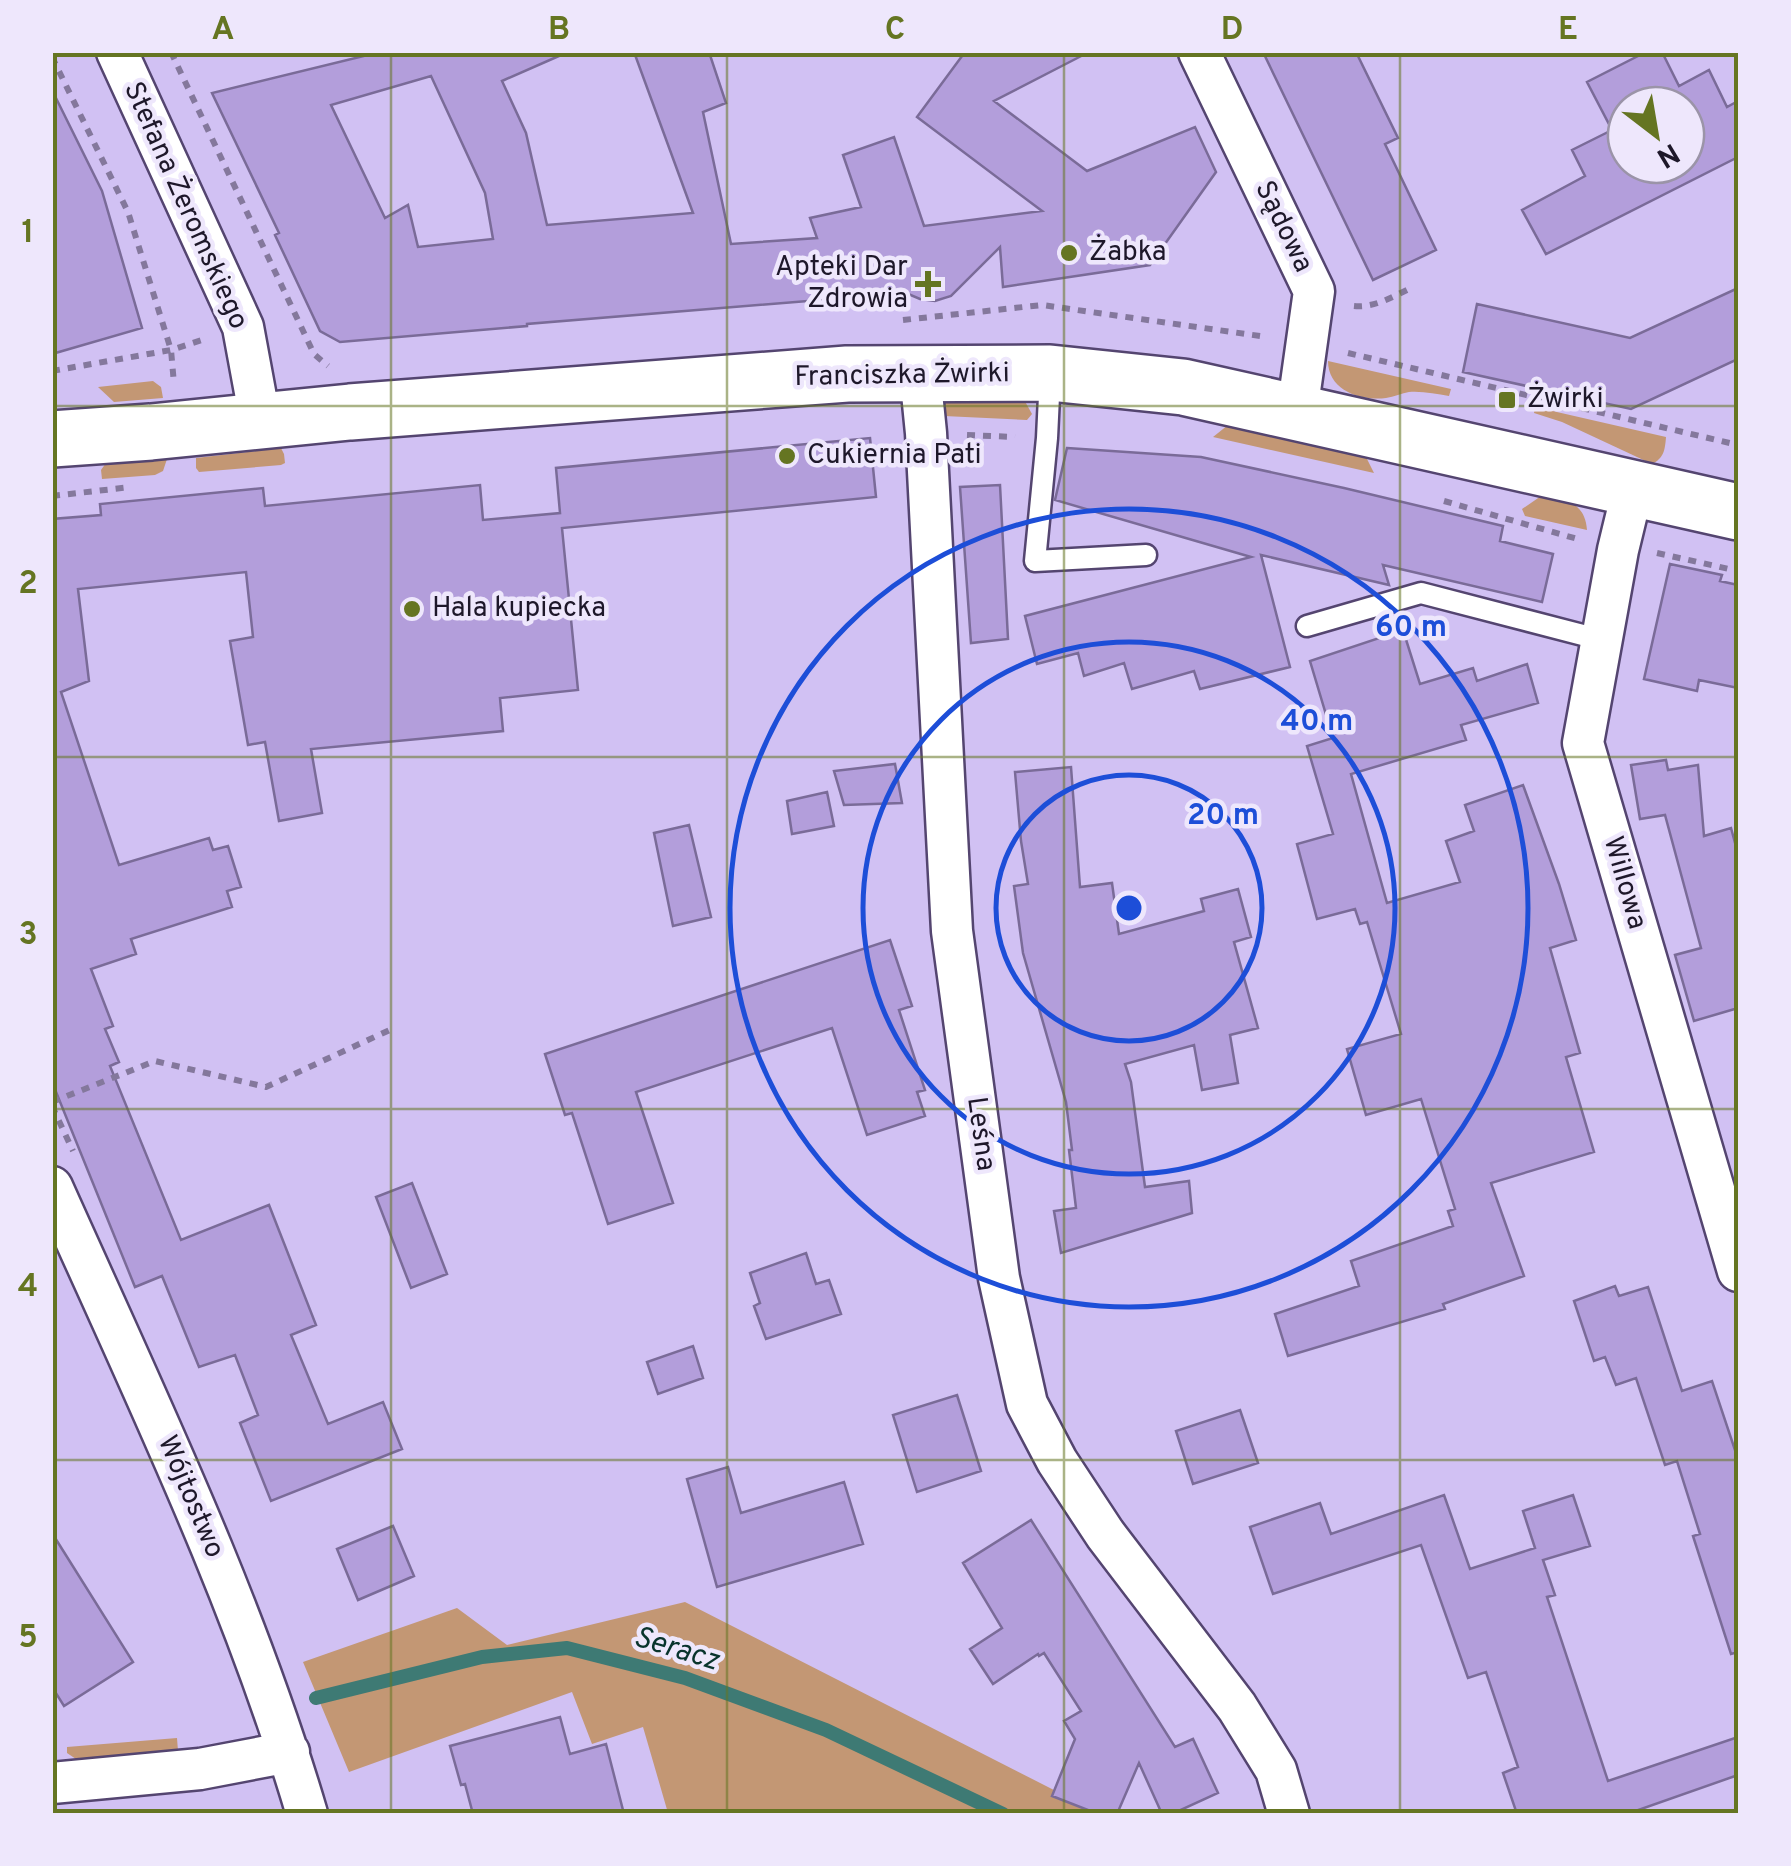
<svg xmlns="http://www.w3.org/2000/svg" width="1791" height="1866" font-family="Overpass,sans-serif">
<rect width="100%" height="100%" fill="#d1c1f3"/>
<!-- green -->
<path fill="#c39774" d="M1328 361 1451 389 1449 396C1436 394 1423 391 1409 392 1402 393 1394 397 1386 398 1361 401 1328 391 1328 361Z
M153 381 161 387 163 398 114 402 98 387Z
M1022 396 1032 414 1027 420 944 416 942 401Z
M1535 407 1666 437C1665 450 1664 458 1652 464L1562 422 1534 413Z
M1228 425 1365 455 1374 473 1213 437Z
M281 448 284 454 285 463 281 465 199 472 196 468V458Z
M167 459 163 471 155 475 102 479 101 470 106 463Z
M1544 494C1567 500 1585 503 1587 530L1525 516 1522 509Z
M685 1602 1099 1813H668L643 1727 592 1744 572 1692 349 1772 303 1662 457 1608 507 1645Z
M177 1738 178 1751 76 1759 67 1753V1747Z"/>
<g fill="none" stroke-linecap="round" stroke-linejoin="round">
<!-- stream -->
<path stroke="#3e7a74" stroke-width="14" d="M316 1698 482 1657 567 1648 685 1678 826 1730 1003 1814"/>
</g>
<!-- building -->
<path fill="#b39edb" stroke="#7a6b98" stroke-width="2.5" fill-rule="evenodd" d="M380 52H568L502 81 526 133 547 225 693 213 634 52H709L726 103 703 112 731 244 817 238 810 218 861 207 843 155 894 137 924 226 1042 211 917 117 965 52H1089L994 101 1087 171 1195 127 1216 172 1150 265 1003 287 1000 247 951 296 935 301 920 299 906 293 527 324V326L340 342 320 331 275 235 279 233 212 93ZM431 76 485 193 493 239 418 247 408 205 385 218 331 105Z
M1263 52H1356L1398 138 1385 144 1436 250 1373 280Z
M1646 52H1662L1679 86 1709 70 1727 107 1738 101V157L1546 254 1522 210 1585 176 1572 150 1612 130 1587 82ZM1626 105H1686V165H1626Z
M52 90 102 191 142 328 52 354Z
M1738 288V359L1631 409 1463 372 1477 304 1630 338Z
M870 438 876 497 562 528 578 690 500 698 503 731 311 749 322 813 279 821 265 742 248 745 230 641 253 637 246 572 78 589 89 681 61 692 119 865 209 838 213 850 228 846 241 887 227 891 232 907 131 939 136 954 91 969 113 1026 105 1029 119 1062 110 1066 181 1240 269 1205 316 1325 291 1335 328 1424 383 1402 402 1449 271 1501 240 1423 258 1415 235 1355 199 1367 162 1276 135 1287 52 1082V519L101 515 100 504 263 488 265 506 480 485 483 520 560 513 556 468Z
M1067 448 1201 457 1344 488 1503 526 1500 541 1553 554 1542 602 1383 565 1389 585 1261 555 1290 667 1200 689 1194 671 1132 689 1124 663 1084 676 1078 653 1037 664 1025 616 1251 557 1055 500Z
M1000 485 1008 639 971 643 960 487Z
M1670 564 1722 575 1720 581 1738 585V688L1699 680 1697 691 1644 679Z
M1403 630 1420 684 1473 668 1477 681 1527 664 1538 703 1461 725 1466 740 1351 774 1387 903 1460 882 1446 841 1474 831 1465 805 1523 785 1559 884 1576 940 1550 948 1580 1053 1566 1057 1594 1152 1491 1183 1524 1276 1443 1304 1445 1309 1288 1356 1275 1314 1359 1286 1351 1261 1453 1226 1448 1211 1455 1209 1421 1099 1366 1115 1347 1049 1401 1034 1367 922 1360 924 1355 909 1317 919 1297 844 1333 834 1307 746 1333 738 1310 661Z
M1666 760 1668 770 1698 765 1704 836 1731 828 1738 854V1008L1694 1021 1675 955 1701 948 1665 815 1640 819 1631 765Z
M895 764 902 803 844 805 834 771Z
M1071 767 1080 887 1112 883 1119 934 1204 911 1201 899 1238 889 1251 937 1234 942 1258 1028 1230 1035 1238 1083 1202 1090 1194 1045 1125 1064 1131 1082 1145 1187 1189 1181 1192 1213 1061 1253 1054 1211 1076 1208 1069 1150H1072L1066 1102 1023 953 1014 886 1028 884 1021 841 1015 772Z
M827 792 834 826 792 834 787 801Z
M689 825 711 917 673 926 654 833Z
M890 940 912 1006 899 1010 925 1090 917 1092 925 1116 867 1135 832 1028 636 1092 673 1203 608 1224 572 1113 565 1115 545 1054Z
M412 1183 447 1274 411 1288 376 1197Z
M806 1253 816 1284 829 1280 841 1314 766 1339 754 1306 760 1303 750 1273Z
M1615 1286 1619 1296 1648 1287 1682 1391 1712 1381 1738 1459V1652L1731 1654 1693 1536 1700 1534 1677 1461 1665 1465 1636 1378 1616 1385 1605 1357 1594 1361 1574 1301Z
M693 1346 703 1378 658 1394 647 1362Z
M957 1395 981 1471 917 1492 893 1415Z
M1240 1410 1258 1463 1193 1484 1176 1431Z
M728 1467 741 1513 844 1482 863 1544 717 1587 687 1479Z
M1444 1495 1470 1569 1535 1548 1523 1511 1573 1495 1590 1546 1543 1560 1555 1595 1547 1597 1608 1781 1738 1737V1775L1627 1814H1517L1503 1773 1518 1767 1486 1672 1468 1678 1421 1545 1273 1594 1250 1527 1320 1503 1331 1534Z
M1031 1520 1175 1747 1193 1739 1218 1793 1172 1814H1162L1139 1763 1117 1814H1098L1052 1796 1075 1739 1064 1721 1081 1711 1044 1653 1039 1656 1038 1654 993 1684 970 1649 1002 1628 963 1563Z
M393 1526 414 1576 358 1600 337 1549Z
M52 1533 133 1662 64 1706 52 1687Z
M560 1717 570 1754 606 1744 624 1814H473L465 1784 461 1785 450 1746Z"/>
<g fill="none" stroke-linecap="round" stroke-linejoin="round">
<!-- lane casing -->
<g stroke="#544570" stroke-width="25">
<path id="lane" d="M1050 375 1047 438 1035 561 1146 555
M1307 626 1421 593 1602 640"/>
</g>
<!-- street casing -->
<g stroke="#544570" stroke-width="45">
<path id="street" d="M117 52 243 327 260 419
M1199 52 1314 291 1297 412
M920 373 926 433 952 931 999 1278 1027 1404 1057 1461 1105 1534 1237 1707 1276 1770 1289 1814
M1633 488 1618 550 1583 743 1738 1271
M52 1187C144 1393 243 1597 307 1814
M52 1783 200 1769 289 1752"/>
</g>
<!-- secondary casing -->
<g stroke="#544570" stroke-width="60">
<path id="secondary" d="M52 439 151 432 350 412 847 374 1050 373 1183 387 1738 512"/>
</g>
<!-- path -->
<path stroke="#84789c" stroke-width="6" stroke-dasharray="8 8" stroke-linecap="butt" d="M171 52 314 354 328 366
M52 57 128 212 171 350 174 384
M1354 306C1374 308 1392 297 1409 289
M903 320 1042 305 1267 337
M1348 353 1738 445
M52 371 171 350 205 339
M967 435 1015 437
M52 496 131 487
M1444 501 1581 540
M1657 553 1738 571
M52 1102 155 1061 266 1087 394 1028
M52 1106 73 1151"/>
<!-- lane -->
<use href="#lane" stroke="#fff" stroke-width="20"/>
<!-- street -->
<use href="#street" stroke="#fff" stroke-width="40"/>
<!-- secondary -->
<use href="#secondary" stroke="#fff" stroke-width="55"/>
</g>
<!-- grid -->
<path fill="none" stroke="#657522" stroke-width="2.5" stroke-opacity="0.55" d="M391 52V1814M727 52V1814M1064 52V1814M1400 52V1814M52 406H1738M52 757H1738M52 1109H1738M52 1460H1738"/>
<!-- distance rings -->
<g fill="none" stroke="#1d4ed8" stroke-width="5">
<circle cx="1129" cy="908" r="133"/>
<circle cx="1129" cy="908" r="266"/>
<circle cx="1129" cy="908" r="399"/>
</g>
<!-- markers -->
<g fill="#657522" stroke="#eee7fc" stroke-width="4">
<circle cx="1069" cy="253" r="10"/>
<path d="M923 269h10v10h10v10h-10v10h-10v-10h-10v-10h10z"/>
<rect x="1497" y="390" width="20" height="20" rx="5"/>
<circle cx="787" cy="456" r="10"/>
<circle cx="412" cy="609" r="10"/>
</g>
<g text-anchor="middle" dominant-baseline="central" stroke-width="9" stroke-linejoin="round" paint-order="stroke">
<!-- street labels -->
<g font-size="28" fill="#1e182a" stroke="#eee7fc">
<text transform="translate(185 206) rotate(66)">Stefana Żeromskiego</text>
<text transform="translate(1283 227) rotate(64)">Sądowa</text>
<text transform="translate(902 376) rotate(-1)">Franciszka Żwirki</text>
<text transform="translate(1624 883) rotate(74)">Willowa</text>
<text transform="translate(980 1134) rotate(82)">Leśna</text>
<text transform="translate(190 1497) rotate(67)">Wójtostwo</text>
</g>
<!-- poi labels -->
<g font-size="28" fill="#1e182a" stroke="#eee7fc" text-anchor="start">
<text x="1089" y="253">Żabka</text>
<text x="908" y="268" text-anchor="end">Apteki Dar<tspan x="908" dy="32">Zdrowia</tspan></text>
<text x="1527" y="400">Żwirki</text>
<text x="807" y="456">Cukiernia Pati</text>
<text x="432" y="609">Hala kupiecka</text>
</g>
<!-- water labels -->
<g font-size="30" font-style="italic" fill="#09342d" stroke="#eee7fc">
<text transform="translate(676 1650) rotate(17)">Seracz</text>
</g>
</g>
<circle cx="1129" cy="908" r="15" fill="#1d4ed8" stroke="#eee7fc" stroke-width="5"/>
<g font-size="30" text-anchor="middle" font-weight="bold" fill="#1d4ed8" stroke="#eee7fc" stroke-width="9" stroke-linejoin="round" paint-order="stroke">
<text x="1411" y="636">60 m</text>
<text x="1317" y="730">40 m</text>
<text x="1223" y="824">20 m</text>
</g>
<!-- border -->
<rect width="1791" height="1866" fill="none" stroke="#eee7fc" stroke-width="110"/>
<!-- north arrow -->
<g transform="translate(1656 135) rotate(149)"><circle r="48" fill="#eee7fc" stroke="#9b94a8" stroke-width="2.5"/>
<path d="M0-8L18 38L0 25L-18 38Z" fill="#657522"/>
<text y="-15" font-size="28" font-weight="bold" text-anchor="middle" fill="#1e182a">N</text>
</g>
<rect x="55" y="55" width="1681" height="1756" fill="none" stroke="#657522" stroke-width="4"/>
<g font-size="32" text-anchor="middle" font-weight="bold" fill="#657522">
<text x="223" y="39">A</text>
<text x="559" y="39">B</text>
<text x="895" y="39">C</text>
<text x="1232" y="39">D</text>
<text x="1568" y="39">E</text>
<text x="28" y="242">1</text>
<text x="28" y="593">2</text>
<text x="28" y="944">3</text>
<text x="28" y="1296">4</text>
<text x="28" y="1647">5</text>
</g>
</svg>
